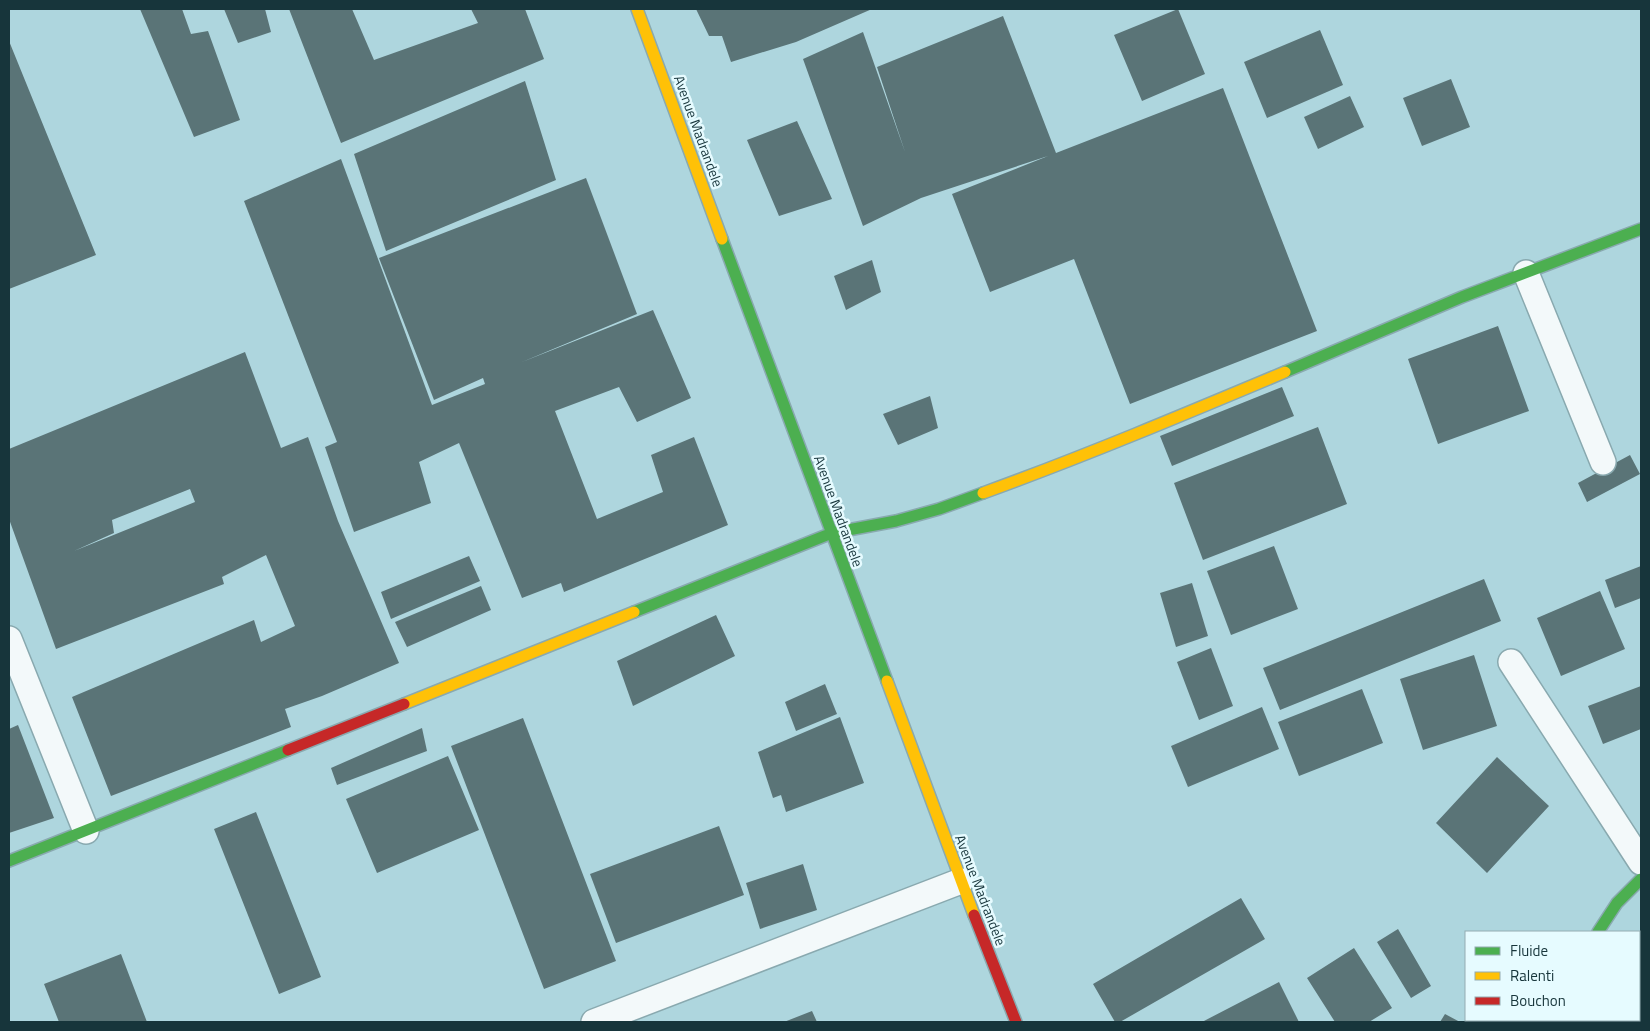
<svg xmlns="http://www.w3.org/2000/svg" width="1650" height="1031" font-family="'Titillium Web',sans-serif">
<rect width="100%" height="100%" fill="#aed6de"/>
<!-- building -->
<path fill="#5a7477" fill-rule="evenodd" d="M140 9H182L191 34 208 31 240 120 194 137Z
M224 9H265L271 32 238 43Z
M289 9H352L374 60 478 23 471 9H525L544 59 341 143Z
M696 9H872L796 42 731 62 722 36H709Z
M1178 9 1205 74 1142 101 1114 35Z
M1003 16 1056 153 1223 88 1317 331 1130 404 1074 259 990 292 952 194 1048 156 921 198 863 226 803 59 863 32 905 152 877 67Z
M1320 30 1343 85 1267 118 1244 62Z
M9 41 96 255 9 289Z
M1451 79 1470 127 1422 146 1403 98Z
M525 81 556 180 386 251 354 154Z
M1350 96 1364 127 1318 149 1304 117Z
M797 121 832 199 779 216 747 140Z
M341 159 432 405 485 384 483 378 434 400 379 258 586 178 637 314 522 362 653 310 691 398 637 422 619 387 555 411 597 519 663 492 651 455 694 437 728 525 564 592 561 583 522 598 459 443 419 462 431 503 354 532 325 447 337 442 244 201Z
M872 260 881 292 846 310 834 276Z
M1498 326 1529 411 1438 444 1408 359Z
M245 352 281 448 308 437 338 521 399 663 322 696 285 709 291 727 111 796 72 697 254 620 261 642 295 626 266 555 222 577 224 584 56 649 9 519V449ZM190 489 195 502 74 551 114 533 112 520Z
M1282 387 1294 416 1172 466 1160 436Z
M930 396 938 428 898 445 883 414Z
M1318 427 1347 504 1203 560 1174 483Z
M1630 455 1640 474 1587 502 1578 483Z
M1274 546 1298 609 1231 635 1207 571Z
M469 556 480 581 391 619 381 592Z
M1641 566V598L1615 608 1605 580Z
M1484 579 1501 621 1280 710 1263 668Z
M1192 583 1208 636 1176 647 1160 593Z
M481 586 491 610 407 647 395 622Z
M1600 591 1625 649 1561 676 1537 618Z
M716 615 735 656 633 706 617 661Z
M1211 648 1233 706 1199 720 1177 662Z
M1474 655 1497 726 1423 750 1400 679Z
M825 684 837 714 796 731 785 702Z
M1641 686V729L1603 744 1588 706Z
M1362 689 1383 743 1299 776 1278 722Z
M1262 707 1279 749 1188 787 1171 746Z
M840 717 864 783 786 812 781 795 773 798 758 752Z
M523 718 616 961 544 989 451 746Z
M18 725 54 818 9 833V729Z
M422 728 427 751 337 785 331 768Z
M448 756 479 830 377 873 346 799Z
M1497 757 1549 806 1487 873 1436 823Z
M256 812 321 977 279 994 214 829Z
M719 826 744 895 616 943 590 874Z
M803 864 817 910 760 929 746 883Z
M1241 898 1265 939 1120 1022H1115L1093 984Z
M1398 929 1431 986 1411 998 1377 942Z
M1354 948 1392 1008 1369 1022H1335L1307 978Z
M121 954 147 1022H59L44 984Z
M1279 982 1299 1022H1202Z
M1639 1010 1641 1011 1640 1022H1586L1587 1020H1639Z
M812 1011 817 1022H784Z
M1445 1014 1460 1022H1440Z"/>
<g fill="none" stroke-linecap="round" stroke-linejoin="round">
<!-- street casing -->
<g stroke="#89a9af" stroke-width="28">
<path id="street" d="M1526 273 1603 462
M9 639 86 831
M1511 662 1641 862
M1639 955 1641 956
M594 1022 961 881"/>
</g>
<!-- fast casing -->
<g stroke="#89a9af" stroke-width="14">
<path id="fast" d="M722 239 887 681
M1285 372 1462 297 1641 229
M634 612 832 533 896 521 939 509 983 493
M9 861 288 750
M1598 932 1617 903 1641 879
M1559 1022 1560 1020"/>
</g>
<!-- slow casing -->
<g stroke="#89a9af" stroke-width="14">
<path id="slow" d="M637 9 722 239
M983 493C1085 456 1185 414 1285 372
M887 681 974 915
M404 704 634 612"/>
</g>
<!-- jam casing -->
<g stroke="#89a9af" stroke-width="14">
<path id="jam" d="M288 750 404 704
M974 915 1016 1022"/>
</g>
<!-- street -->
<use href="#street" stroke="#f3f9fa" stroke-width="25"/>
<!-- fast -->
<use href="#fast" stroke="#4caf50" stroke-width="11"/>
<!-- slow -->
<use href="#slow" stroke="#ffc107" stroke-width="11"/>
<!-- jam -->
<use href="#jam" stroke="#c62828" stroke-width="11"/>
</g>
<g text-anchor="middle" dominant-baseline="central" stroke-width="5" stroke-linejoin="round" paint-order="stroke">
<!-- street labels -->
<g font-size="14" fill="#17353b" stroke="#e6fbff">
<text transform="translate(699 131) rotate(70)">Avenue Madrandele</text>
<text transform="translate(839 511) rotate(70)">Avenue Madrandele</text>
<text transform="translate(981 890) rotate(69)">Avenue Madrandele</text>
</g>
</g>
<!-- border -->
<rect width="1650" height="1031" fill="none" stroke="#17353b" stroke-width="20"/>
<!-- legend -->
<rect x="1465" y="931" width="175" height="90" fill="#e6fbff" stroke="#93acb1"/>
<rect x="1475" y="947" width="25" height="8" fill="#4caf50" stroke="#93acb1"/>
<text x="1510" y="956" font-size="15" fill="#17353b">Fluide</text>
<rect x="1475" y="972" width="25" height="8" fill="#ffc107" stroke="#93acb1"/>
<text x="1510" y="981" font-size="15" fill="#17353b">Ralenti</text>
<rect x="1475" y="997" width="25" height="8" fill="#c62828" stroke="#93acb1"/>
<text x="1510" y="1006" font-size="15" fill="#17353b">Bouchon</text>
</svg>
